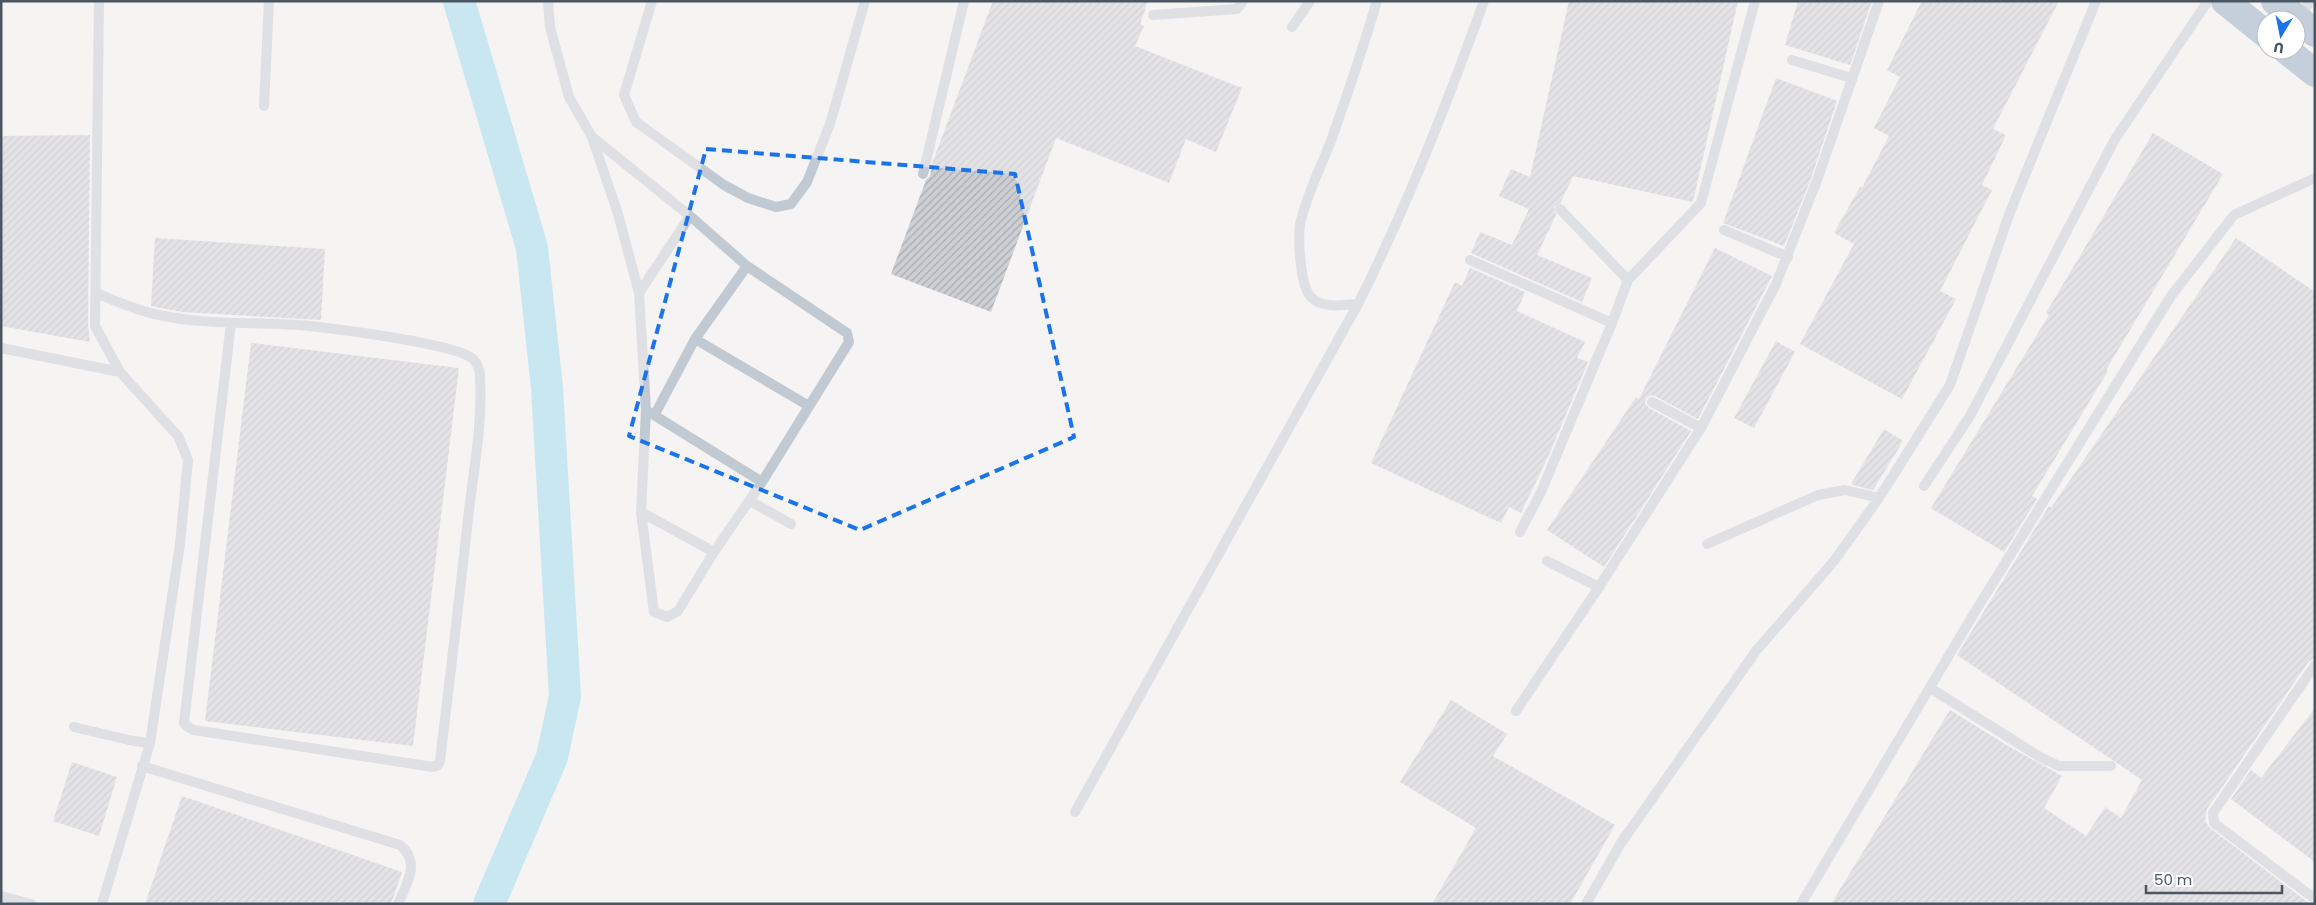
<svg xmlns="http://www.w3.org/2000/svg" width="2316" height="905" font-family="Poppins,sans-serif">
<defs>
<pattern id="building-hatch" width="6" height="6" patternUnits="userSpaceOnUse" patternTransform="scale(1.25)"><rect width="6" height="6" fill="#cdcfd5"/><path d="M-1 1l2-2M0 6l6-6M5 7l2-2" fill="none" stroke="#a8abb0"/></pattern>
</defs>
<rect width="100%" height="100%" fill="#f5f3f3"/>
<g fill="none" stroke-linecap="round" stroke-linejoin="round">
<!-- river -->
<path stroke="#90daee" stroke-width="32" d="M459 1 532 248 547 388 565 696 552 757 489 904"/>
</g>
<!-- building -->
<path fill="url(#building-hatch)" d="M993 1H1148L1140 24 1144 26 1135 46 1242 88 1216 152 1186 139 1169 183 1056 138 991 312 891 274 926 180 930 176 933 161Z
M1569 1H1738L1693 202 1573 176 1561 202 1554 207 1556 215 1537 255 1592 278 1582 302 1471 253 1480 232 1512 245 1529 209 1499 196 1511 169 1530 177Z
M1798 1H1872L1850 65 1785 45Z
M1922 1H2059L1993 129 2006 135 1982 185 1992 190 1940 291 1956 299 1902 399 1800 344 1854 244 1834 233 1860 187 1862 188 1889 136 1874 128 1900 77 1887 70Z
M1776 78 1837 101 1810 181 1784 246 1723 223Z
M2153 133 2223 174 2106 370 2108 371 2032 496 2037 499 2004 552 1931 508 2049 315 2046 313Z
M90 135 88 326 90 342 1 326V136Z
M155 238 325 249 321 320 182 312 151 306Z
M2236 238 2315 292V658L2309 661 2207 809 2205 821 2210 828 2310 904H1831L1950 710 2008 746 2062 776 2044 808 2086 836 2105 807 2121 818 2142 780 1957 655 2049 506 2051 508Z
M1715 248 1772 276 1698 419 1655 396 1651 395 1646 398 1645 403 1649 408 1691 431 1604 567 1547 530 1636 397 1639 399Z
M1470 268 1525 292 1517 311 1585 342 1577 358 1588 362 1548 457 1521 513 1509 507 1501 523 1371 463 1455 282 1462 286Z
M1776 341 1795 352 1754 428 1734 418Z
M251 343 459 368 413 746 205 721Z
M1884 429 1903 441 1873 490 1853 485 1851 484Z
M1451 700 1507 734 1493 756 1615 825 1570 904H1432L1476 828 1400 782Z
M2315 708V862L2231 799 2251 770 2261 778Z
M72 762 117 777 99 836 53 821Z
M182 796 402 872 391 904H145Z"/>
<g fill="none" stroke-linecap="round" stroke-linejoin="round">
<!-- lane -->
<path stroke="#c1cad2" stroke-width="10" d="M99 1 95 326 120 372 178 436 188 460 180 544 150 743 102 904
M548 1 550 27 569 97 592 137 618 214 639 293 646 410 641 512 654 612 667 617 678 611 714 552 762 482 849 342 847 333 747 266 690 216 592 137
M652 1 624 95 636 122 724 185 748 198 776 207 791 204 807 182 830 124 865 1
M1153 15 1237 9 1243 1
M2297 18 2311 1
M1292 27 1310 1
M1792 60 1851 78
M264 106 269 1
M923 174 964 1
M1560 209 1628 280
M1724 230 1788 257
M1470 260 1612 323
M96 293C116 301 137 311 159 315 209 326 260 321 310 326 336 329 458 344 473 359 477 363 480 370 480 377 483 424 473 473 468 519 459 600 450 680 440 761L438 765 433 767 194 730 188 727 184 723 231 323
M639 293 690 216
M1358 304C1342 305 1323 309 1311 297 1300 286 1297 235 1301 220 1308 192 1322 165 1332 138 1348 93 1363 48 1377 1
M695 339 809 406
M1 348 120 372
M1652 402 1701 428
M649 412 762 482
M655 414 695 339 747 266
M1924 486 1970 416 2115 139 2208 1
M750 501 791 524
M641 512 714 552
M1520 532 1541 492 1612 323 1628 280 1701 203 1755 1
M1707 544 1818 495 1845 490 1879 498
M1547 561 1599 587
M2315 665 2213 813 2214 823 2315 899
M1930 688 2040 757 2059 766H2111
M1516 711 1599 587 1701 428 1776 284 1816 183 1879 1
M74 727 133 741 150 743
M142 766 400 845C421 862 407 883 398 904
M1075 812 1358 304C1407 207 1447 104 1484 1
M1 896 31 904
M1586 904 1621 843 1756 651 1834 561 1879 498 1950 385 2010 212 2096 1
M1801 904 1973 615 2171 296 2234 215 2315 178"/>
<!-- highway -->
<path stroke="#8ba5c1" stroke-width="28" d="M2225 1 2266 34
M2275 1 2315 33
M2286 50 2315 73"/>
</g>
<!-- marked area -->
<path d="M0 0H2316V905H0ZM706 149 1015 174 1074 437 860 530 629 436Z" fill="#f5f3f3" fill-opacity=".55" fill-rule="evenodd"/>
<path fill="none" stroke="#1a73e8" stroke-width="4" stroke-dasharray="10 6" stroke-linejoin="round" d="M706 149 1015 174 1074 437 860 530 629 436Z"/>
<!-- border -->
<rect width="2316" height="905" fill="none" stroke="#4a5661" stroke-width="5"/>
<!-- north arrow -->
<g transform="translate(2281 35) rotate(190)"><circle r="24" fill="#ffffff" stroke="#b7bbc0"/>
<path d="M0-4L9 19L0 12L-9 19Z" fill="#1a73e8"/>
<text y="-8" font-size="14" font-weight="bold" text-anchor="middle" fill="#4a5661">U</text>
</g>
<!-- scale -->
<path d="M2146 885v8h136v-8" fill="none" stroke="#4a5661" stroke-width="2.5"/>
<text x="2154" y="885" font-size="15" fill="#4a5661" stroke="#ffffff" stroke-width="4" paint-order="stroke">50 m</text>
</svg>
